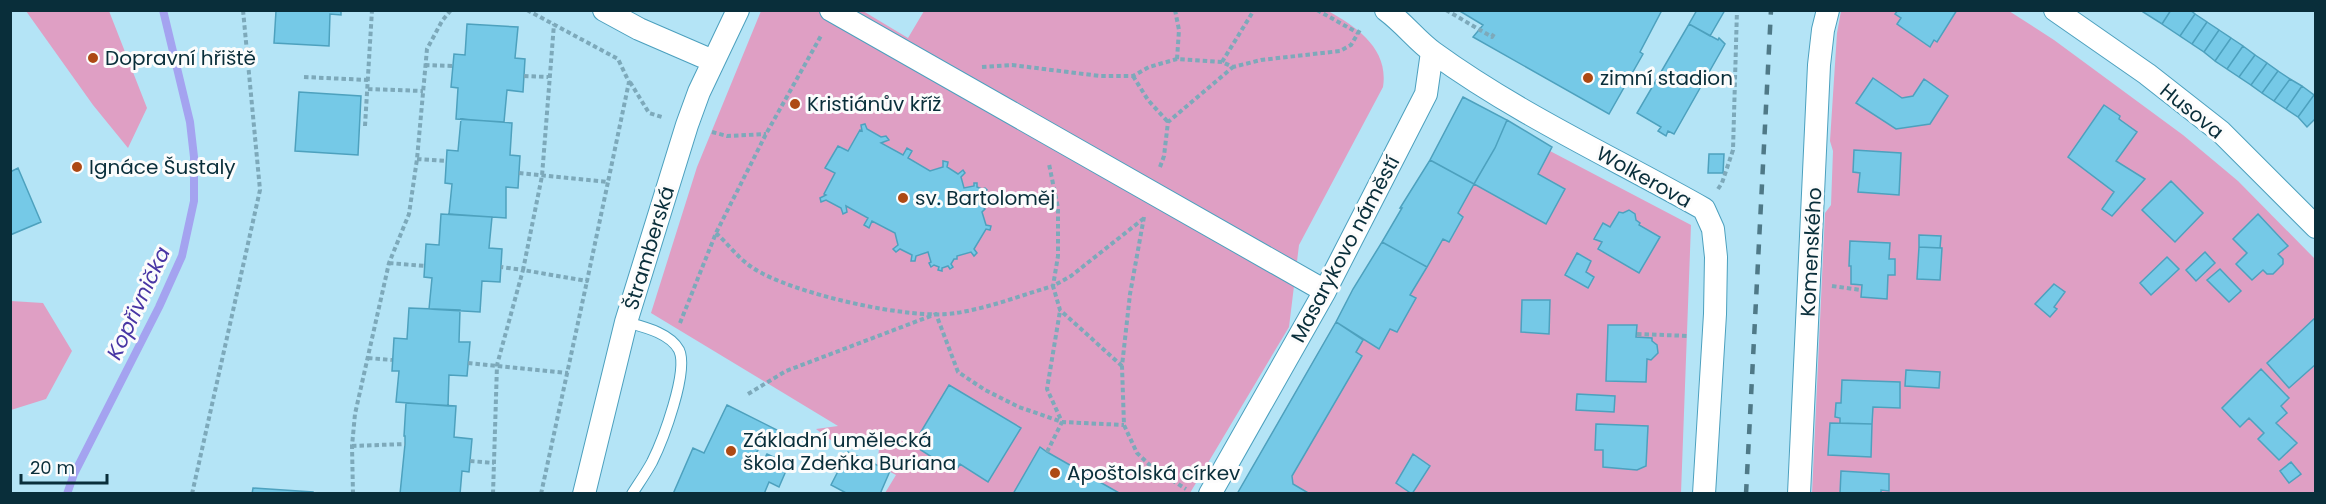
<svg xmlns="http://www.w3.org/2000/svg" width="2326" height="504" font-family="Poppins,sans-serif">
<rect width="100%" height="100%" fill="#b4e4f6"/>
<!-- green -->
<path fill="#df9fc4" d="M26 11H109L147 108 128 148 93 105Z
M761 11H863L908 38 924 11H1328C1357 27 1389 49 1383 87L1299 245 1289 327 1190 493H885L896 475 877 465 879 449C868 437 852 437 840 447L816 429 838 426 651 313 697 167Z
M1841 11H2009L2054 40 2183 135 2238 181 2315 259V493L1812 494 1825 213 1831 205 1833 151 1830 141 1837 33Z
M1463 97 1552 147 1550 151 1691 225 1681 493 1237 494C1292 398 1346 303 1402 209L1400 208 1430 160Z
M11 301 43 303 72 351 46 399 11 410Z"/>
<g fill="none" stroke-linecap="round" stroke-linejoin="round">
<!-- stream -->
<path stroke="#a4a3f0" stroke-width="8" d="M67 494 74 474 159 307 182 256 194 201V157L190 122 163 10"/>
</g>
<!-- building -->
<path fill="#75c9e7" stroke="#4da1be" stroke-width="1.5" d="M341 10V15L330 14 329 46 274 43 276 11 269 10Z
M1458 10H1662L1640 52 1643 54 1609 114 1473 37 1483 25Z
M1697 10H1725L1710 36 1689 24Z
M1898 10H1957L1937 42 1934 40 1930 47 1897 24 1901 18 1895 14Z
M2144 10H2171L2162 24 2143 12Z
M2171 10H2190L2195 14 2180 36 2162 24Z
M2195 14 2207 22 2192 44 2180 36Z
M2207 22 2219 30 2204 52 2192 44Z
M467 24 518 27 515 58 525 59 523 92 507 90 504 122 456 119 458 88 451 87 454 54 465 55Z
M1689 24 1718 40 1719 38 1725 44 1674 134 1668 131 1666 136 1658 131 1661 127 1637 113Z
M2219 30 2231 38 2215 61 2204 52Z
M2231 38 2243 46 2227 69 2215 61Z
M2243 46 2255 55 2239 77 2227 69Z
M2255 55 2267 63 2251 85 2239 77Z
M2267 63 2278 71 2262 93 2251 85Z
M2278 71 2290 79 2274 101 2262 93Z
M1873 78 1902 98 1913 96 1924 79 1948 96 1930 124 1896 129 1856 103Z
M2290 79 2302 86 2286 109 2274 101Z
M2302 86 2314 95 2298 117 2286 109Z
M299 92 361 96 358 155 295 151Z
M2314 95 2316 97V118L2307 127 2298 117Z
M1463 97 1507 120 1495 148 1474 184 1430 160Z
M2104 105 2120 116 2119 119 2137 132 2116 161 2145 179 2112 216 2102 209 2114 192 2068 157Z
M461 119 512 123 510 155 520 156 518 188 506 187V218L449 214 452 184 445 183 447 150 458 151Z
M1507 120 1552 147 1538 174 1565 189 1546 224 1474 184 1495 148Z
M865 124 867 129 881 137 886 136 889 140 881 143 903 155 907 148 912 151 908 158 930 171 943 167V161L948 162 947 167 958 174 963 170 965 173 961 177 964 188 974 186V183H977V187L982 189 985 188 987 190 984 192 986 198 989 199V202H986L983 207 985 209 982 212 986 225 991 226 990 230 986 229 974 249 977 253 974 256 971 252 957 256V259H954L951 264 953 267 950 269 948 266 942 268V271L938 270 939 267 934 265 931 267 929 263 931 262 928 252 916 256 915 261H911L912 255 900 249 896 252 893 249 898 245 895 233 872 221 869 228 864 225 868 218 846 206 847 212 843 214 841 208 826 200 821 202 820 198 826 195 824 194 835 173 825 168 838 146 848 151 860 130 862 131 861 125Z
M1854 150 1901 153 1899 195 1858 192 1860 173 1853 172Z
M1709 154H1724L1723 173H1708Z
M1430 160 1474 184 1458 213 1463 217 1449 242 1443 239 1427 267 1382 242 1402 208H1400Z
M18 168 41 222 10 235V172Z
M2171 181 2203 213 2175 242 2142 210Z
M1629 210 1635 214 1636 220 1640 223 1639 225 1660 237 1639 273 1598 249 1602 242 1594 239 1603 223 1610 227 1619 212 1623 213Z
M441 214 492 217 489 248 502 249 500 282 482 281 480 312 429 309 432 278 424 277 426 244 439 245Z
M2258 214 2288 246 2278 254 2283 259V264L2273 274H2267L2263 270 2252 280 2236 264 2247 253 2233 239Z
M1919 235 1941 236 1940 248 1919 247Z
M1850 241 1890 243 1889 259H1895V275H1888L1887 299 1861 297 1862 285 1851 284V266H1849Z
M1382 242 1427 267 1410 295 1416 298 1397 332 1390 329 1379 349 1336 322 1353 289Z
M1919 247 1942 248 1940 280 1917 279Z
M2205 252 2215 263 2196 281 2186 270Z
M1577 253 1591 261 1586 272 1594 277 1588 288 1565 275Z
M2167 257 2179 269 2151 295 2140 283Z
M2220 269 2241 291 2229 302 2207 280Z
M2054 284 2065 292 2054 307 2057 309 2050 317 2035 304Z
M1522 300H1550L1549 334 1521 332Z
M409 308 460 310 459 342H470L467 376 449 375 448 406 396 402 399 371H392L394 338 407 339Z
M2316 317V364L2289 388 2267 363Z
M1336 322 1363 340 1356 352 1362 356 1292 476 1293 484 1310 494H1237Z
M1608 325H1637L1636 337 1652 338V341L1657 345 1658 353 1651 360 1647 359 1646 382 1606 381Z
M2261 369 2289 398 2281 406 2287 413 2276 423 2297 443 2279 460 2258 439 2264 433 2249 418 2240 427 2222 408Z
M1906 370 1940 372 1939 388 1905 386Z
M1842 380 1900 382V408L1873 407 1872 424 1840 423V418L1835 417 1836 403H1841Z
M949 385 1021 428 988 482 960 464 955 472 913 445Z
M1577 394 1615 396 1614 412 1576 410Z
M406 403 456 406 454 437 472 439 469 472 462 471 460 494H400L405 444V436H404Z
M727 405 779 431 771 447 762 443 752 460 761 465 767 454 789 464 779 487 769 482 764 494H673L693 448 704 453Z
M1830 423 1872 424 1871 457 1828 455Z
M1596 424 1648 426 1646 466 1637 470 1603 467V450H1595Z
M1040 447 1047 452 1121 494H1013Z
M848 452 890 471 880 494H848L831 485Z
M1413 454 1430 466 1412 494 1396 483Z
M2291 462 2301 474 2289 483 2280 471Z
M1841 471 1889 474V491L1881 490V494H1840Z
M253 488 313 492V494H252Z"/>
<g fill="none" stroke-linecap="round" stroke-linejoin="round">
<!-- lane casing -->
<g stroke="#4ca0be" stroke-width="12">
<path id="lane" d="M626 322C644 327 670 333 679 350 689 371 663 440 652 462 646 473 639 483 632 494"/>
</g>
<!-- street casing -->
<g stroke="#4ca0be" stroke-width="24">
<path id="street" d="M604 10 639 29 713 61
M831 10 1325 291
M1386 10C1405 24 1417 41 1434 53 1518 114 1614 158 1704 209L1713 229 1716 257 1715 314 1704 494
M2055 10 2147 74 2221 132 2316 227
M584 494 626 322 687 125 699 92 738 10
M1210 494 1325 291 1426 94 1432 52
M1799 494 1819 65 1823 30 1828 10"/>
</g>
<!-- path -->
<path stroke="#7da9ba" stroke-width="4" stroke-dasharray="4.5 3" stroke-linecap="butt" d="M527 10 618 59 629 82 608 182
M1175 10 1179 30 1177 59
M1317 10 1358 33
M1446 10 1492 37 1495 32
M1222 62 1254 10
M425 65 453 66
M982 67 1012 65 1100 76H1133L1149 67 1177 59 1222 62 1233 67 1261 60 1340 51 1351 45 1361 28
M524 76 548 77
M1133 76 1148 100 1168 122
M304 77 368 80
M630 82 649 113 662 117
M368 89 423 91
M365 126 372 10
M712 132 727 136 766 134
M417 159 446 161
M1160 167 1164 156 1168 122 1233 67
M519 173 608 182 587 281 523 270 542 176 554 24
M1718 189 1722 183 1733 150 1737 10
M1144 217 1130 294 1122 366 1124 425 1137 453 1153 468 1186 489
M716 233C728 244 739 259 753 268 790 293 912 321 956 313 989 308 1022 295 1053 286L1058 256V208L1049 164
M389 263 425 266
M1832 286 1861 290
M680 323 716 233 766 134 822 34
M1637 334 1689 336
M368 358 392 360
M468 363 568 373
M1122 366 1060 310 1053 286 1071 276 1143 219
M748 394 786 371 936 314 958 372 985 390 1019 407 1062 422 1124 425
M352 446 405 444
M1047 452 1062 422 1047 389 1060 311
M470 461 494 463
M192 494 260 190 243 10
M353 494 352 446 355 414 389 263 409 214 417 159 427 49 442 21 451 10
M493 494 497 365 523 270 501 267
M541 494 587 281"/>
<!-- lane -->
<use href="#lane" stroke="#fff" stroke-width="10"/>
<!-- street -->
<use href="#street" stroke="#fff" stroke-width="22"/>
<!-- rail -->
<path stroke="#4f7987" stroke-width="4.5" stroke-dasharray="10 10" stroke-linecap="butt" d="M1746 494 1771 10"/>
</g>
<!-- markers -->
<g fill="#ad4914" stroke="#fcfcfc" stroke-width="2">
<circle cx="93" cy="58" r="6"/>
<circle cx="1588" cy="78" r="6"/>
<circle cx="795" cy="104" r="6"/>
<circle cx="77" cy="167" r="6"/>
<circle cx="903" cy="198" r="6"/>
<circle cx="731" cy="451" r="6"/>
<circle cx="1055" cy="473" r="6"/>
</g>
<g text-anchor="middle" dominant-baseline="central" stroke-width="6" stroke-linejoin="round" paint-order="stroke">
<!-- poi labels -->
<g font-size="20" fill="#092e3a" stroke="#fcfcfc" text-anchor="start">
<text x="105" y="58">Dopravní hřiště</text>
<text x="1600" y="78">zimní stadion</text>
<text x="807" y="104">Kristiánův kříž</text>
<text x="89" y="167">Ignáce Šustaly</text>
<text x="915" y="198">sv. Bartoloměj</text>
<text x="743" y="440">Základní umělecká<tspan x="743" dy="23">škola Zdeňka Buriana</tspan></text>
<text x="1067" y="473">Apoštolská církev</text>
</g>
<!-- street labels -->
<g font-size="20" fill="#092e3a" stroke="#fcfcfc">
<text transform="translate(2192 111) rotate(39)">Husova</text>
<text transform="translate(1644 177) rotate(29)">Wolkerova</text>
<text transform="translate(649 248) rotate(-73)">Štramberská</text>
<text transform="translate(1345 249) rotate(-62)">Masarykovo náměstí</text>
<text transform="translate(1811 252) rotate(-87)">Komenského</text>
</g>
<!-- water labels -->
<g font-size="21" font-style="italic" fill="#4836a4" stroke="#fcfcfc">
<text transform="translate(138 303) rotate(-65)">Kopřivnička</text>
</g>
</g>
<!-- border -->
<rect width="2326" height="504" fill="none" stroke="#092e3a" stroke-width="24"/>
<!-- scale -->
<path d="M21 474v9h86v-9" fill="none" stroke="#092e3a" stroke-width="3"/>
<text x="30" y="474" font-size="18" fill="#092e3a" stroke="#fcfcfc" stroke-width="4.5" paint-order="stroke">20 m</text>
</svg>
